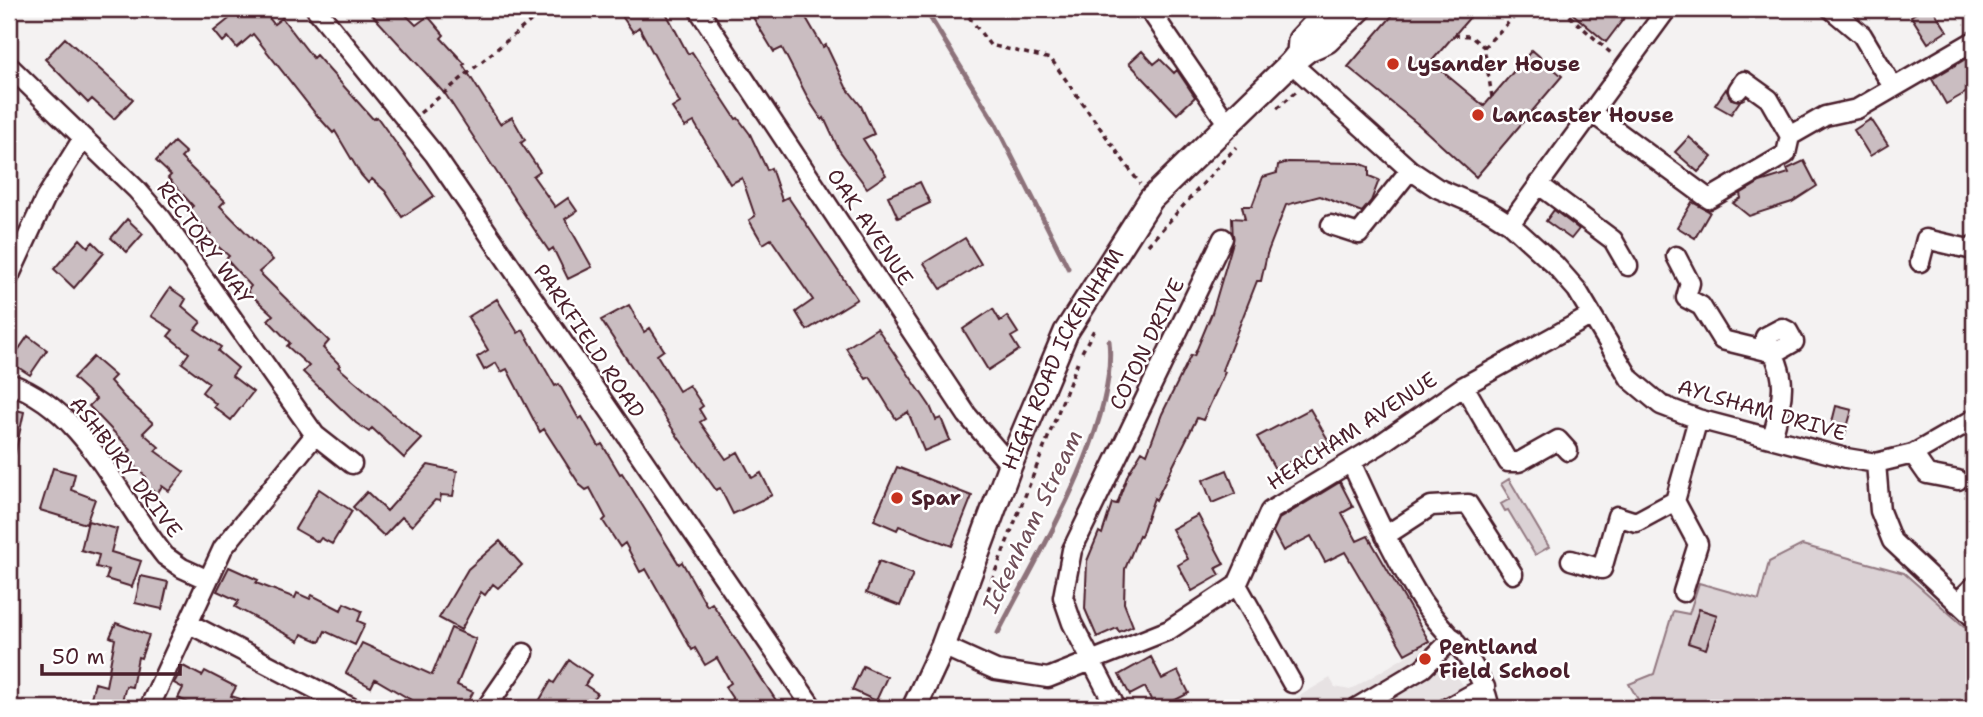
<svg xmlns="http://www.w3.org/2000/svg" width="1983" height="717" font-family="'Shantell Sans',sans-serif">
<rect width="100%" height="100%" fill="#f4f2f2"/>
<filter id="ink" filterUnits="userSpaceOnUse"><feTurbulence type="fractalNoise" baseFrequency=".0143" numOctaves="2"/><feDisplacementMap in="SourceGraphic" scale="14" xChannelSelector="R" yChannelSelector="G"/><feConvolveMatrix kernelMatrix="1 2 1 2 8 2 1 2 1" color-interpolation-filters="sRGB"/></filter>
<g filter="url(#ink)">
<!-- built -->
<path fill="#e7e2e3" d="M1435 639 1468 694 1467 708H1279L1330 678 1335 687 1350 690Z"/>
<!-- green -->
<path fill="#dbd2d5" stroke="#927880" stroke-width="2" d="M1509 479 1549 547 1535 555 1508 510 1505 511 1501 504 1510 499 1501 484Z
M1802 545 1904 573 1966 628 1974 637V708H1643L1629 684 1654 674 1673 611 1689 614 1699 583 1759 600 1769 562Z"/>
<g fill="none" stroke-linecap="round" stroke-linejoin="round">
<!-- stream -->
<path stroke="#8d727a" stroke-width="5" d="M925 9 995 123 1068 268
M998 633C1037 555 1118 428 1109 341"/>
</g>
<!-- building -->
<path fill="#cabdc1" stroke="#4a1f2b" stroke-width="2" d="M220 9H262L274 24 282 18 313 58 316 55 373 119 377 117 434 196 402 217 385 191 372 179 368 183 361 175 335 131 333 133 315 113 253 34 237 48 228 37 223 42 214 31 229 19Z
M367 9H400L416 25 428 16 444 35 441 38 465 64 463 65 500 124 512 117 525 140 521 143 540 171 533 176 555 207 568 198 577 211 565 219 592 267 568 279 553 248 549 251 530 223 446 95Z
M617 9H664L688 54 692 52 736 119 738 118 750 134 767 170 771 168 782 200 788 197 857 299 807 330 796 312 813 300 771 239 763 244 749 220 755 216 742 178 730 184 694 122 685 127 672 108 680 103 639 27 633 32Z
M760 9H801L823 47 826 45 846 87 861 106 874 134 863 139 886 175 867 188 839 150 824 118 822 120 810 102 782 48 774 52 751 14Z
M1398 9H1477L1431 62 1484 106 1532 50 1562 76 1476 177 1419 125 1348 67Z
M1567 9H1631L1606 42Z
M1923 9H1933L1947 31 1928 43 1911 16Z
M65 38 133 99 114 119 92 99 88 103 45 59Z
M1142 51 1154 64 1160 59 1174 73 1177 70 1195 97 1177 114 1129 63Z
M1974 54V88L1946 104 1932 79Z
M1726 89 1731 99 1740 101 1731 114 1715 105Z
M1871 119 1888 145 1870 156 1854 130Z
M1689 137 1712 157 1698 172 1675 152Z
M174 142 186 153 181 158 225 201 220 206 273 260 259 272 329 341 323 348 340 365 338 367 422 439 404 458 372 428 369 432 356 423 303 372 309 366 287 346 290 343 268 320 273 315 247 291 251 286 226 259 229 256 207 237 211 233 188 210 193 206 168 178 171 175 156 161Z
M1804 161 1817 186 1792 202 1749 216 1733 203 1741 198 1740 194 1760 182 1789 173 1787 169Z
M1288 162 1359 163 1369 167V176L1379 180 1371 201 1362 212 1320 196 1286 205 1267 254 1261 281H1257L1222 370 1225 372 1203 420 1197 418 1156 500 1154 498 1141 536 1139 535 1125 569 1124 603 1133 626 1119 632 1117 628 1097 637 1085 609 1087 561 1099 532 1102 534 1112 503 1117 504 1128 474 1142 451 1147 454 1162 414 1191 355 1194 356 1212 313 1233 242 1232 218 1245 219 1242 206H1252L1263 177 1277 173 1278 165Z
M920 182 930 203 898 218 888 196Z
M1692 202 1710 212 1695 238 1677 227Z
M1554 210 1579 229 1571 239 1546 221Z
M127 219 143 234 127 252 111 238Z
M965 238 981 264 941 289 924 263Z
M80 239 88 247 93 242 104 253 74 288 54 269Z
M170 288 186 299 182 306 201 322 195 329 221 347 218 351 238 368 232 376 253 392 231 420 214 407 216 404 202 392 209 383 182 363 189 353 168 336 173 330 151 316Z
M497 299 518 333 523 330 555 386 559 384 579 419 582 417 599 446 602 444 620 474 622 473 679 564 682 562 707 606 712 603 781 708H739L725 687 731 683 717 658 705 665 695 648 692 650 646 569 640 572 625 543 620 547 603 521 606 518 590 488 586 490 580 485 544 429 540 432 507 369 501 372 496 363 484 370 477 357 488 350 468 317Z
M629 305 644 332 650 328 664 350 657 355 679 391 689 385 703 406 699 409 705 419 700 422 726 459 738 452 752 478 761 473 772 495 733 514 720 488 716 490 678 437 601 320Z
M993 309 1000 321 1007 316 1018 333 1011 337 1019 350 988 370 963 329Z
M877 328 930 406 936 420 941 418 950 440 924 451 908 412 896 419 870 377 866 379 846 348Z
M28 336 47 350 30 375 10 362Z
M93 357 115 376 110 381 124 397 153 423 143 433 159 447 155 451 184 472 169 491 162 486 157 494 142 483 146 477 124 457 131 450 89 406 96 399 73 378Z
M1836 406 1852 410 1845 434 1830 430Z
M9 408 24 412 15 454H9Z
M1310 409 1330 443 1275 469 1257 437Z
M428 465 457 471 453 496 441 495 440 501 435 500 412 526 402 517 384 536 353 507 367 492 387 511Z
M897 467 972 496 952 546 899 526 897 530 874 520Z
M53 468 75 474 71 490 95 499 86 524 40 510Z
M1227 470 1236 493 1212 503 1203 480Z
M1340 482 1353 507 1342 513 1357 541 1368 536 1429 641 1405 654 1345 552 1325 562 1311 536 1283 551 1273 532 1279 519Z
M319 489 352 511 332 544 321 538 318 542 295 529Z
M1198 515 1224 564 1216 568 1220 575 1192 591 1178 565 1188 559 1172 529Z
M88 521 117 529 111 552 141 561 132 587 106 579 109 570 96 567 99 555 81 550Z
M500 541 522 565 498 588 493 584 485 595 481 592 461 630 439 618 468 569Z
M879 561 913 574 900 606 866 593Z
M229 567 258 580 256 583 295 598 297 593 310 599 312 595 341 610 344 603 362 611 358 621 365 624 355 645 325 631 320 642 302 634 299 641 235 607 239 601 217 591Z
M141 576 168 582 162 609 135 603Z
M1699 609 1717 615 1706 649 1688 643Z
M116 623 149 635 141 658 138 657 132 687 126 686 120 708H88L95 683 106 686 115 639 110 637Z
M451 628 476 639 457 685 473 692 465 708H447L430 700 425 708 375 679 371 687 346 673 362 643 432 675Z
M1151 657 1162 679 1178 671 1189 693 1160 708H1155L1145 687 1130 695 1119 675Z
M569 660 591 675 585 685 597 693 587 708H535L551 681 554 683Z
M183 666 202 676 205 671 236 687 231 696 259 705 258 708H199L178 698 183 688 174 683Z
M863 666 887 677 876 701 852 690Z"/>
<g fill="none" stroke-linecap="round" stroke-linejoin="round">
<!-- minor casing -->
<g stroke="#4a1f2b" stroke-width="23">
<path id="minor" d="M316 9 434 154 813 708
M698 9 967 415 1010 465
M1149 9 1229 126
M1831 9 1862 35 1893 87
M1291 63 1410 170 1437 188 1488 210 1510 224 1555 265 1577 290 1630 379 1661 405 1698 419 1846 458 1876 463 1913 454 1974 419
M9 66 137 190 162 219 315 435 223 548 149 708
M1738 90 1744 81 1769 99 1790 136
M1591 112 1709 199 1786 154 1790 136 1825 116 1857 109 1974 41
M1538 184 1613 240 1628 266
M1510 224 1667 9
M1331 225 1359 234 1410 170
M1676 256 1690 283 1686 298 1701 306 1722 340 1775 353 1794 342 1788 331 1782 328 1765 337C1789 378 1784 393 1772 438
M1920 262 1926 239 1973 250 1974 245
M9 277 45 199 83 138
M9 383C86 410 117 497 165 556L182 568 206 579
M1464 386 1508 462H1519L1558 440 1568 451
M315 435 352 464
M1913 454 1927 474 1958 480
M1351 462C1371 506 1391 550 1416 592 1443 639 1476 648 1490 708
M1876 463 1880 511 1892 541 1974 618
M1675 501 1698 544 1683 592
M1385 536 1431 506 1468 504 1513 574
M1571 560 1602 569 1617 516 1636 522 1675 501 1698 419
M1237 585 1292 683
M1957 603 1974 586
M188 623 352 708
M943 646 996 670 1048 678 1169 630 1237 585 1270 511 1379 445 1464 386 1592 315
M486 708 524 653
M1116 708 1072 623 1063 597 1072 550 1223 238
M1356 708 1423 668 1453 638
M1447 708 1485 687"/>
</g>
<!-- major casing -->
<g stroke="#4a1f2b" stroke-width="28">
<g id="major">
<path d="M1291 63 1309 49 1327 41 1360 9"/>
<path id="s1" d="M914 708 943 646 1010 465 1066 332 1151 199 1291 63 1299 53 1300 40 1329 9"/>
</g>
</g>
<!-- path -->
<path stroke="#4a1f2b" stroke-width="3.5" stroke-dasharray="5 5" stroke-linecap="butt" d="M963 9 990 45 1051 59 1140 184
M1562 9 1613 55
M1454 35 1470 36 1484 47
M1492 97 1484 47 1522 9
M1277 108 1298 90
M420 113 545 9
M1148 245 1236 147
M1082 352 1095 328
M988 590 1079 359"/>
<!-- minor -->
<use href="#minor" stroke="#fff" stroke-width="18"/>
<!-- major -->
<use href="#major" stroke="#fff" stroke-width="23"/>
</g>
</g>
<!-- markers -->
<g fill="#c8321e" stroke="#fff" stroke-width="2.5">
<circle cx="1393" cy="64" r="7"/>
<circle cx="1478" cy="115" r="7"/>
<circle cx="897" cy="498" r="7"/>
<circle cx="1425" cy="659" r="7"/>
</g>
<g text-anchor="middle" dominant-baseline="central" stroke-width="5" stroke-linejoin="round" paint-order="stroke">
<!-- poi labels -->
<g font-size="21" font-weight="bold" fill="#4a1f2b" stroke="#fff" text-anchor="start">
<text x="1407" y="64">Lysander House</text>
<text x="1492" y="115">Lancaster House</text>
<text x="911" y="498">Spar</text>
<text x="1439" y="647">Pentland<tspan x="1439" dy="24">Field School</tspan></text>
</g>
<!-- street labels -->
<g font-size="21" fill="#4a1f2b" stroke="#fff">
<text transform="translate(870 227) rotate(56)">OAK AVENUE</text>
<text transform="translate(205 243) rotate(54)">RECTORY WAY</text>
<text transform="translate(589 341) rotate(56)">PARKFIELD ROAD</text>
<text transform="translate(1147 344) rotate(-64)">COTON DRIVE</text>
<text stroke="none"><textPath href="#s1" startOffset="380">HIGH ROAD ICKENHAM</textPath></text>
<text transform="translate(1762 410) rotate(16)">AYLSHAM DRIVE</text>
<text transform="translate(1352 431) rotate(-33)">HEACHAM AVENUE</text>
<text transform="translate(126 467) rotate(53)">ASHBURY DRIVE</text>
</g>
<!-- water labels -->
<g font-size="23" font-style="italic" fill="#714f59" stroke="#fff">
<text transform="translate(1032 521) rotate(-64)">Ickenham Stream</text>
</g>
</g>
<!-- margin -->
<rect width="1983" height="717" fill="none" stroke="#fff" stroke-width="35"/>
<rect x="18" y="18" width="1948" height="682" fill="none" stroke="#4a1f2b" stroke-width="2.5" filter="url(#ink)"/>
<!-- scale -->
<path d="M42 664v10h138v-10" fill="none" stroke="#4a1f2b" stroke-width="3.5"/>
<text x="52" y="664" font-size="21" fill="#4a1f2b" stroke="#ffffff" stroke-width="5" paint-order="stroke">50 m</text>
</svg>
